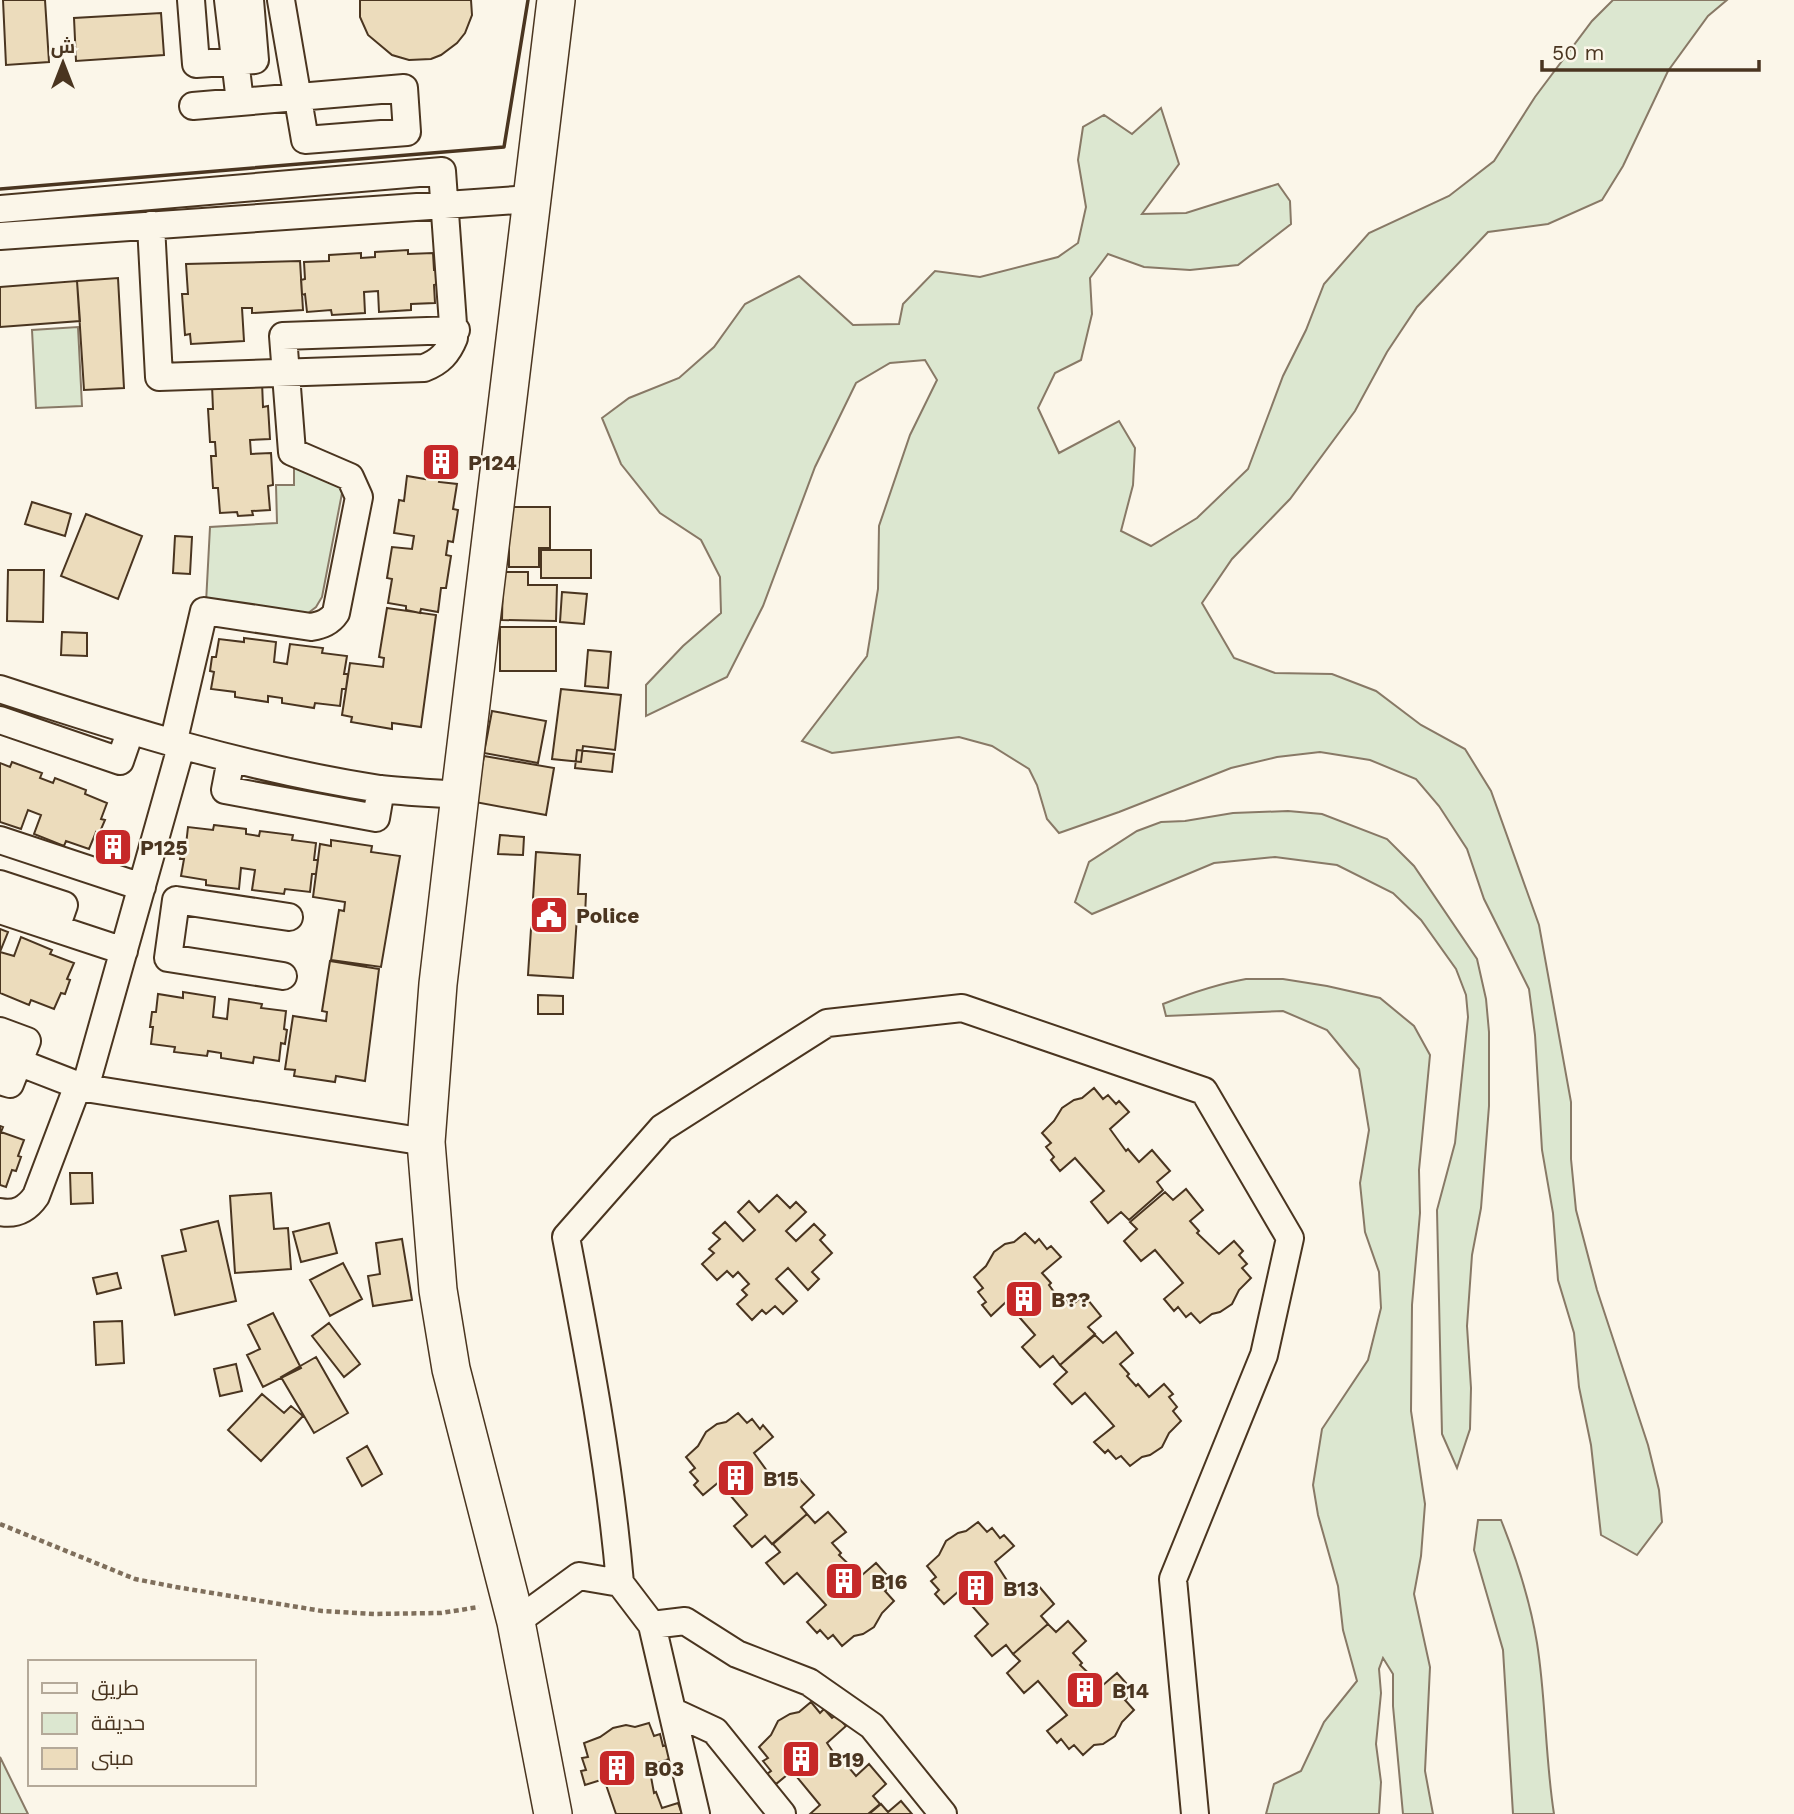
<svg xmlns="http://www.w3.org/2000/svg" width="1794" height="1814" font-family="'Work Sans',Cairo,sans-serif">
<rect width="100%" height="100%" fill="#fbf6e9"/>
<!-- green -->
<path fill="#dce7d0" stroke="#887966" stroke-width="2" d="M1613 0H1727L1708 16 1668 71 1623 166 1602 200 1548 224 1488 232 1417 307 1387 352 1355 411 1290 499 1232 559 1202 603 1234 658 1275 673 1332 674 1376 691 1421 725 1465 749 1491 791 1539 925 1571 1102V1159L1576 1210 1597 1290 1648 1445 1659 1490 1662 1522 1637 1555 1601 1535 1591 1445 1579 1387 1574 1333 1558 1280 1553 1213 1542 1150 1535 1035 1529 989 1484 899 1467 849 1439 806 1416 779 1370 760 1320 752 1277 757 1231 768 1119 812 1059 833 1047 819 1037 785 1029 769 992 746 959 737 832 753 802 741 867 656 878 589 879 526 910 435 937 380 925 360 890 363 856 383 815 467 763 606 727 677 646 716V685L683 646 721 613 720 577 701 540 660 513 621 464 602 418 629 398 679 378 714 347 745 304 799 276 853 325 899 324 903 304 935 271 980 277 1058 257 1078 243 1086 207 1078 160 1083 127 1104 115 1132 134 1161 108 1179 164 1142 214 1186 213 1278 184 1290 201 1291 224 1238 265 1190 270 1144 267 1108 254 1090 278 1092 314 1081 360 1055 373 1038 408 1059 453 1119 421 1135 448 1133 485 1121 531 1151 546 1197 518 1248 469 1283 376 1306 330 1324 284 1369 233 1449 196 1494 161 1535 97 1592 21Z
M78 327 82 406 36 408 32 330Z
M294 466 343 488 322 597 316 607 307 614 206 603 210 527 277 523 276 485H294Z
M1288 811 1322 814 1387 839 1414 866 1477 959 1486 999 1489 1032V1106L1481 1208 1472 1255 1467 1326 1471 1388 1470 1429 1457 1468 1442 1434 1437 1210 1455 1143 1468 1017 1466 995 1456 969 1421 920 1393 893 1337 865 1275 857 1214 863 1092 914 1075 902 1089 862 1137 831 1161 822 1185 821 1233 813Z
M1246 979H1283L1327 986 1380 998 1414 1026 1430 1055 1419 1170 1420 1213 1412 1305 1411 1411 1425 1504 1421 1556 1414 1594 1430 1667 1425 1771 1433 1814H1403L1393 1706V1674L1383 1658 1379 1669 1381 1693 1376 1744 1381 1782 1379 1814H1266L1274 1784 1301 1771 1324 1722 1357 1681 1343 1630 1338 1586 1318 1515 1313 1485 1322 1429 1368 1360 1381 1308 1379 1272 1365 1232 1360 1183 1369 1130 1359 1069 1327 1030 1283 1011 1166 1016 1163 1004C1191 993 1217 984 1246 979Z
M1478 1520H1501C1517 1560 1530 1600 1537 1643 1546 1699 1545 1757 1554 1814H1513L1503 1650 1474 1550Z
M0 1757 28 1814H0Z"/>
<!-- building -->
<path fill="#ecdcbc" stroke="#4a3520" stroke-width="2" d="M3 0H45L49 62 6 65Z
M360 0H471L472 15 465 33 457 43 441 55 431 59 409 60 392 55 368 35 360 17Z
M161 13 164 55 76 61 74 18Z
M408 250V254L433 253 434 270H437L438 284 434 285 435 303 411 304V310L379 312 378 291 364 292 365 313 332 315 331 310 307 312 305 294 302 295 301 280 305 279 304 262 329 261V255L361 253V258L375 257V252Z
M300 261 303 310 252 313V308H242L244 341 191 344 190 334 185 335 182 294H188L186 264Z
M118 278 124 388 84 390 77 281Z
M77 281 80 321 0 327V287Z
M262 382 263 407 268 406 270 439 250 440 251 454 271 453 273 485 268 486 270 510 252 511 253 515 238 516 237 512 220 513 218 488H213L211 456H216L215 442H210L208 409H213L212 385Z
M431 450 454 453 451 474 428 471Z
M425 475 440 478 439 482 457 484 453 509 458 510 453 542 448 541 446 555 451 556 446 588H441L438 612 421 609 420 613 406 610V606L388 603 392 579 387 578 392 547 412 549 414 536 394 533 399 500 404 501 407 476 425 479Z
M32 502 71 514 65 536 25 524Z
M509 507H550V548H539V567H509Z
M86 514 142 536 118 599 61 576Z
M175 536 192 537 190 574 173 573Z
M541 550H591V578H541Z
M8 570H44L43 622 7 621Z
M503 572H528V585H557L556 621 502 620Z
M562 592 587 594 584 624 560 622Z
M387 608 436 615 421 727 392 723V729L351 722 352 717 342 715 350 663 383 667 384 658 379 657Z
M500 627H556V671H500Z
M62 632 87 633V656L61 655Z
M244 638 276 642 274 662 287 664 290 644 323 648 322 653 347 656 344 674H348L346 689H342L340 706 315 703 314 708 282 703V698L268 696V702L235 697V692L211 689 214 672 210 671 212 657H216L219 639 244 642Z
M588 650 611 652 608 688 585 686Z
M561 689 621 695 615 750 583 746 581 762 552 759Z
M492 711 546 721 538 763 484 753Z
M577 750 614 754 612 772 575 768Z
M484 756 554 768 546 815 475 802Z
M12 762 42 773 40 778 53 783 55 778 86 790 85 794 107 803 101 819 105 820 99 834 96 832 89 849 66 841 64 846 34 834 41 815 28 810 21 829 0 822V763L10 767Z
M214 825 246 829V834L259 836 260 831 293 835 292 840 316 843 314 860H318L316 874H312L310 892 285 889 284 894 252 890 255 870 241 868 239 889 206 885V880L181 876 184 859H180L182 844 186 845 188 827 213 830Z
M105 834 127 840 122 860 99 854Z
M500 835 524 837 523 855 498 854Z
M331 840 372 846 371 852 400 856 381 967 331 960 339 910 344 911 345 902 313 897 320 844 331 846Z
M536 852 580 855 578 894H586L585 916H577L573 978 528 975Z
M0 929 8 932 0 952 14 956 21 937 52 950 50 954 74 963 67 979 70 980 65 994 61 993 54 1009 31 1000 29 1005 0 993Z
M330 961 379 969 365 1081 336 1076 335 1082 294 1076 295 1070 285 1069 293 1016 326 1021 327 1012 322 1011Z
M183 992 215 997 213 1017 227 1019 229 999 262 1004 261 1008 286 1011 284 1029 287 1030 285 1044 281 1043 279 1061 254 1057 253 1063 221 1058V1053L208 1051 207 1056 174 1052 175 1047 151 1044 153 1027H150L152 1012H156L158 994 183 998Z
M538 995 563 996V1014H538Z
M1094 1088 1103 1099 1108 1095 1116 1104 1119 1101 1129 1112 1110 1129 1126 1151 1128 1149 1139 1162 1152 1150 1170 1171 1157 1182 1163 1190 1129 1220 1121 1212 1108 1223 1091 1202 1104 1191 1075 1158 1060 1171 1051 1160 1054 1157 1046 1147 1051 1143 1042 1133 1054 1121 1062 1108 1074 1100 1082 1098Z
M0 1126 3 1127 1 1132 24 1140 18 1156 21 1157 16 1171 12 1170 6 1187 0 1185Z
M70 1173H92L93 1203 71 1204Z
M1186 1189 1203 1210 1190 1221 1199 1231 1197 1233 1219 1254 1234 1241 1243 1251 1239 1255 1247 1264 1242 1268 1251 1278 1239 1290 1232 1304 1220 1312 1212 1314 1200 1323 1191 1313 1186 1317 1178 1307 1174 1311 1164 1299 1183 1283 1155 1250 1141 1261 1124 1241 1137 1229 1130 1222 1165 1192 1173 1200Z
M271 1193 274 1229 288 1228 291 1269 235 1273 230 1196Z
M777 1195 790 1208 796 1202 806 1212 786 1231 796 1241 814 1224 825 1235 820 1240 832 1253 812 1272 819 1279 808 1290 788 1268 776 1279 797 1301 783 1314 775 1306 766 1314 762 1310 752 1320 737 1304 747 1295 742 1290 749 1284 738 1272 733 1277 727 1271 717 1280 702 1264 714 1253 709 1249 720 1239 713 1233 725 1222 743 1241 755 1230 738 1212 749 1201 759 1212Z
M218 1221 236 1301 175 1315 162 1256 186 1251 181 1230Z
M329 1223 337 1253 301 1262 293 1232Z
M1025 1233 1035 1243 1039 1239 1047 1249 1051 1246 1061 1257 1042 1273 1051 1283 1049 1285 1057 1296 1060 1294 1071 1306 1084 1295 1101 1316 1088 1327 1095 1334 1060 1365 1053 1356 1040 1367 1022 1347 1035 1335 1006 1302 991 1316 982 1305 986 1302 978 1292 983 1288 974 1277 986 1266 994 1252 1005 1244 1014 1242Z
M402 1239 412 1300 373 1306 368 1276 380 1274 376 1243Z
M343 1263 362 1299 330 1316 310 1280Z
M117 1273 121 1288 97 1294 93 1278Z
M273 1313 301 1368 263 1387 247 1355 260 1349 248 1325Z
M122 1321 124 1363 96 1365 94 1322Z
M329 1323 360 1364 344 1377 312 1336Z
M1116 1332 1133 1353 1120 1364 1129 1374 1127 1376 1136 1386 1138 1384 1149 1397 1164 1384 1173 1394 1169 1397 1177 1407 1173 1411 1181 1421 1169 1433 1162 1447 1150 1455 1142 1457 1130 1466 1121 1456 1116 1459 1108 1450 1105 1453 1094 1442 1114 1426 1085 1393 1072 1404 1054 1384 1067 1372 1060 1365 1095 1335 1103 1343Z
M316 1357 348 1413 314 1433 281 1377Z
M236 1364 242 1391 220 1396 214 1369Z
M262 1394 284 1413 291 1406 303 1416 261 1461 228 1430Z
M738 1413 747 1423 752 1419 760 1429 763 1425 773 1437 754 1453 770 1475 772 1473 783 1486 796 1475 814 1495 801 1507 807 1514 772 1544 765 1536 752 1547 734 1526 747 1515 719 1482 703 1495 694 1485 698 1481 690 1472 695 1468 686 1457 698 1446 706 1432 717 1424 726 1422Z
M367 1446 382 1474 362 1486 347 1458Z
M828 1512 846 1532 832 1543 841 1553 839 1555 861 1576 876 1563 886 1574 882 1577 890 1587 885 1591 894 1601 882 1613 874 1627 863 1634 854 1636 842 1646 833 1635 828 1639 820 1630 817 1633 807 1622 826 1605 797 1573 784 1584 766 1563 780 1552 773 1544 807 1514 815 1523Z
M978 1522 987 1532 992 1528 1000 1538 1004 1535 1014 1546 995 1562 1010 1585 1013 1583 1023 1595 1037 1584 1054 1604 1041 1616 1048 1624 1013 1654 1006 1645 992 1656 975 1636 988 1624 959 1591 944 1604 935 1594 939 1590 931 1581 936 1577 927 1566 939 1555 946 1541 958 1533 966 1531Z
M1068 1621 1086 1641 1073 1653 1082 1663 1080 1665 1102 1686 1117 1673 1126 1683 1122 1687 1130 1696 1125 1700 1134 1710 1122 1722 1115 1736 1103 1744 1094 1745 1083 1755 1074 1745 1069 1749 1061 1739 1057 1743 1047 1731 1067 1715 1038 1681 1024 1693 1007 1673 1020 1661 1013 1654 1048 1624 1056 1632Z
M811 1702 820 1713 824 1709 832 1718 836 1715 846 1726 827 1743 842 1765 845 1763 856 1776 869 1764 886 1784 873 1796 880 1804 868 1814H810L820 1805 792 1771 776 1784 767 1774 771 1771 763 1761 768 1758 759 1747 771 1735 778 1721 790 1714 799 1712Z
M649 1723 654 1736 660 1734 663 1746 668 1745 672 1758 649 1766 654 1793 656 1792 662 1808 678 1803 682 1814H616L604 1779 585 1785 581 1771 586 1770 582 1758 588 1757 584 1743 600 1737 613 1728 626 1725 635 1727Z
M901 1801 912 1814H869L881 1804 888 1812Z"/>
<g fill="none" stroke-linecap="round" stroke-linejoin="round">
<!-- street casing -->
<g stroke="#4a3520" stroke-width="30">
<path id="street" d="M191 0 196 64 255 60 250 0
M228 0 240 102
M193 106 404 88 407 132 305 140 281 0
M0 209 442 171 454 338C448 353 440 362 424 368L159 377 151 225
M0 236 531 199
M0 689C125 730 249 769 380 789 406 792 433 793 460 795
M0 720 120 761 130 732
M173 744 204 611 311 627C322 625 330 622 336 613L359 497 350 477 292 452 283 336 456 330
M231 759 225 790 376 818 381 789
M0 840 142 887
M0 884 64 905 56 928
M0 910 124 951
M283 976 168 958 176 900 289 917
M0 1031 27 1041 10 1084 0 1081
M0 1055 85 1088 426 1142
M85 1088 181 747
M0 1212C16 1215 27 1209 36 1196L78 1085
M620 1583C610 1466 588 1351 566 1237L662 1128 827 1023 962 1008 1204 1091 1290 1238 1264 1355 1173 1579 1195 1814
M516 1622 579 1576 620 1583 652 1625 696 1814
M652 1625 685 1621 737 1654 809 1682 872 1726 943 1814
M674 1712 715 1731 782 1814"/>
</g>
<!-- secondary casing -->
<g stroke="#4a3520" stroke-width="40">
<path id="secondary" d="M553 1814 516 1622 451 1369 438 1290 426 1142 438 984 460 795 556 0"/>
</g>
<!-- path -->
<path stroke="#7f6f5c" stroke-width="4.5" stroke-dasharray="5 3.5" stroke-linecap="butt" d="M0 1524 135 1579 176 1587 322 1611 374 1614 441 1613 479 1607"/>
<!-- street -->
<use href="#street" stroke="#fbf6e9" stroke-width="26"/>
<!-- secondary -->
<use href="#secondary" stroke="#fbf6e9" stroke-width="37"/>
<!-- wall -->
<path stroke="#4a3520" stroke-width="3.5" d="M0 189 504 147 528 0"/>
</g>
<!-- icons -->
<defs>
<g id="building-square" transform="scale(2.0125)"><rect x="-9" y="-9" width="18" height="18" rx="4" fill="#c62828" stroke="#fbf6e9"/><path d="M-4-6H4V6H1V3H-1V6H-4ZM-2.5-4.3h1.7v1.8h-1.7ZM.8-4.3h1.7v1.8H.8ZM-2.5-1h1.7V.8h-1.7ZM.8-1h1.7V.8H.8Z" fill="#fff"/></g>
<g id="civic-square" transform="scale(2.0125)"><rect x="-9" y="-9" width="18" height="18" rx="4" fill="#c62828" stroke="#fbf6e9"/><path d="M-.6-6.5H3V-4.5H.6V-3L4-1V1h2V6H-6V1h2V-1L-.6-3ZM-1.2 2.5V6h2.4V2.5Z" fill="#fff"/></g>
</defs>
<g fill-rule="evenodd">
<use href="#building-square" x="441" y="462"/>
<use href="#building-square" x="113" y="847"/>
<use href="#civic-square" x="549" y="915"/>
<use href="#building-square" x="1024" y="1299"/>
<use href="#building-square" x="736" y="1478"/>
<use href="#building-square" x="844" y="1581"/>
<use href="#building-square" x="976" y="1588"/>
<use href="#building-square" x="1085" y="1690"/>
<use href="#building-square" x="801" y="1759"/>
<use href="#building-square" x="617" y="1768"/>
</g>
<g text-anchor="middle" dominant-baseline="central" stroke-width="5" stroke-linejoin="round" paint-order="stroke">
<!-- poi labels -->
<g font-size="21" font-weight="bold" fill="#4a3520" stroke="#fbf6e9" text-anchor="start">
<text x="468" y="462">P124</text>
<text x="140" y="847">P125</text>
<text x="576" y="915">Police</text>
<text x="1051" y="1299">B??</text>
<text x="763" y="1478">B15</text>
<text x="871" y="1581">B16</text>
<text x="1003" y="1588">B13</text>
<text x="1112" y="1690">B14</text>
<text x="828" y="1759">B19</text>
<text x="644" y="1768">B03</text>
</g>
</g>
<!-- legend -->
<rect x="28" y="1660" width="228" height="126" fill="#fbf6e9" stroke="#b4a999" stroke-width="2"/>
<rect x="42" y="1683" width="35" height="10" fill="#fbf6e9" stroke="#b4a999" stroke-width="2"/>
<text x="91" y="1695" font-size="21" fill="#4a3520">طريق</text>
<rect x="42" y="1713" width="35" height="21" fill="#dce7d0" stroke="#b4a999" stroke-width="2"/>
<text x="91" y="1730" font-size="21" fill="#4a3520">حديقة</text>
<rect x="42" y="1748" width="35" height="21" fill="#ecdcbc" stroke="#b4a999" stroke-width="2"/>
<text x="91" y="1765" font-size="21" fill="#4a3520">مبنى</text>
<!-- north arrow -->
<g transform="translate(63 63)" stroke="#fbf6e9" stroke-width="5" paint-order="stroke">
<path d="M0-5L12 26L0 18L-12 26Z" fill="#4a3520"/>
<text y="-10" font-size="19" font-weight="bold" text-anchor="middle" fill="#4a3520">ش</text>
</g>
<!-- scale -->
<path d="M1542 60v10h217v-10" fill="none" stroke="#4a3520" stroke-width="3.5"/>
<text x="1552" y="60" font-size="21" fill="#4a3520" stroke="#fbf6e9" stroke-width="5" paint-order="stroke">50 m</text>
</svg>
